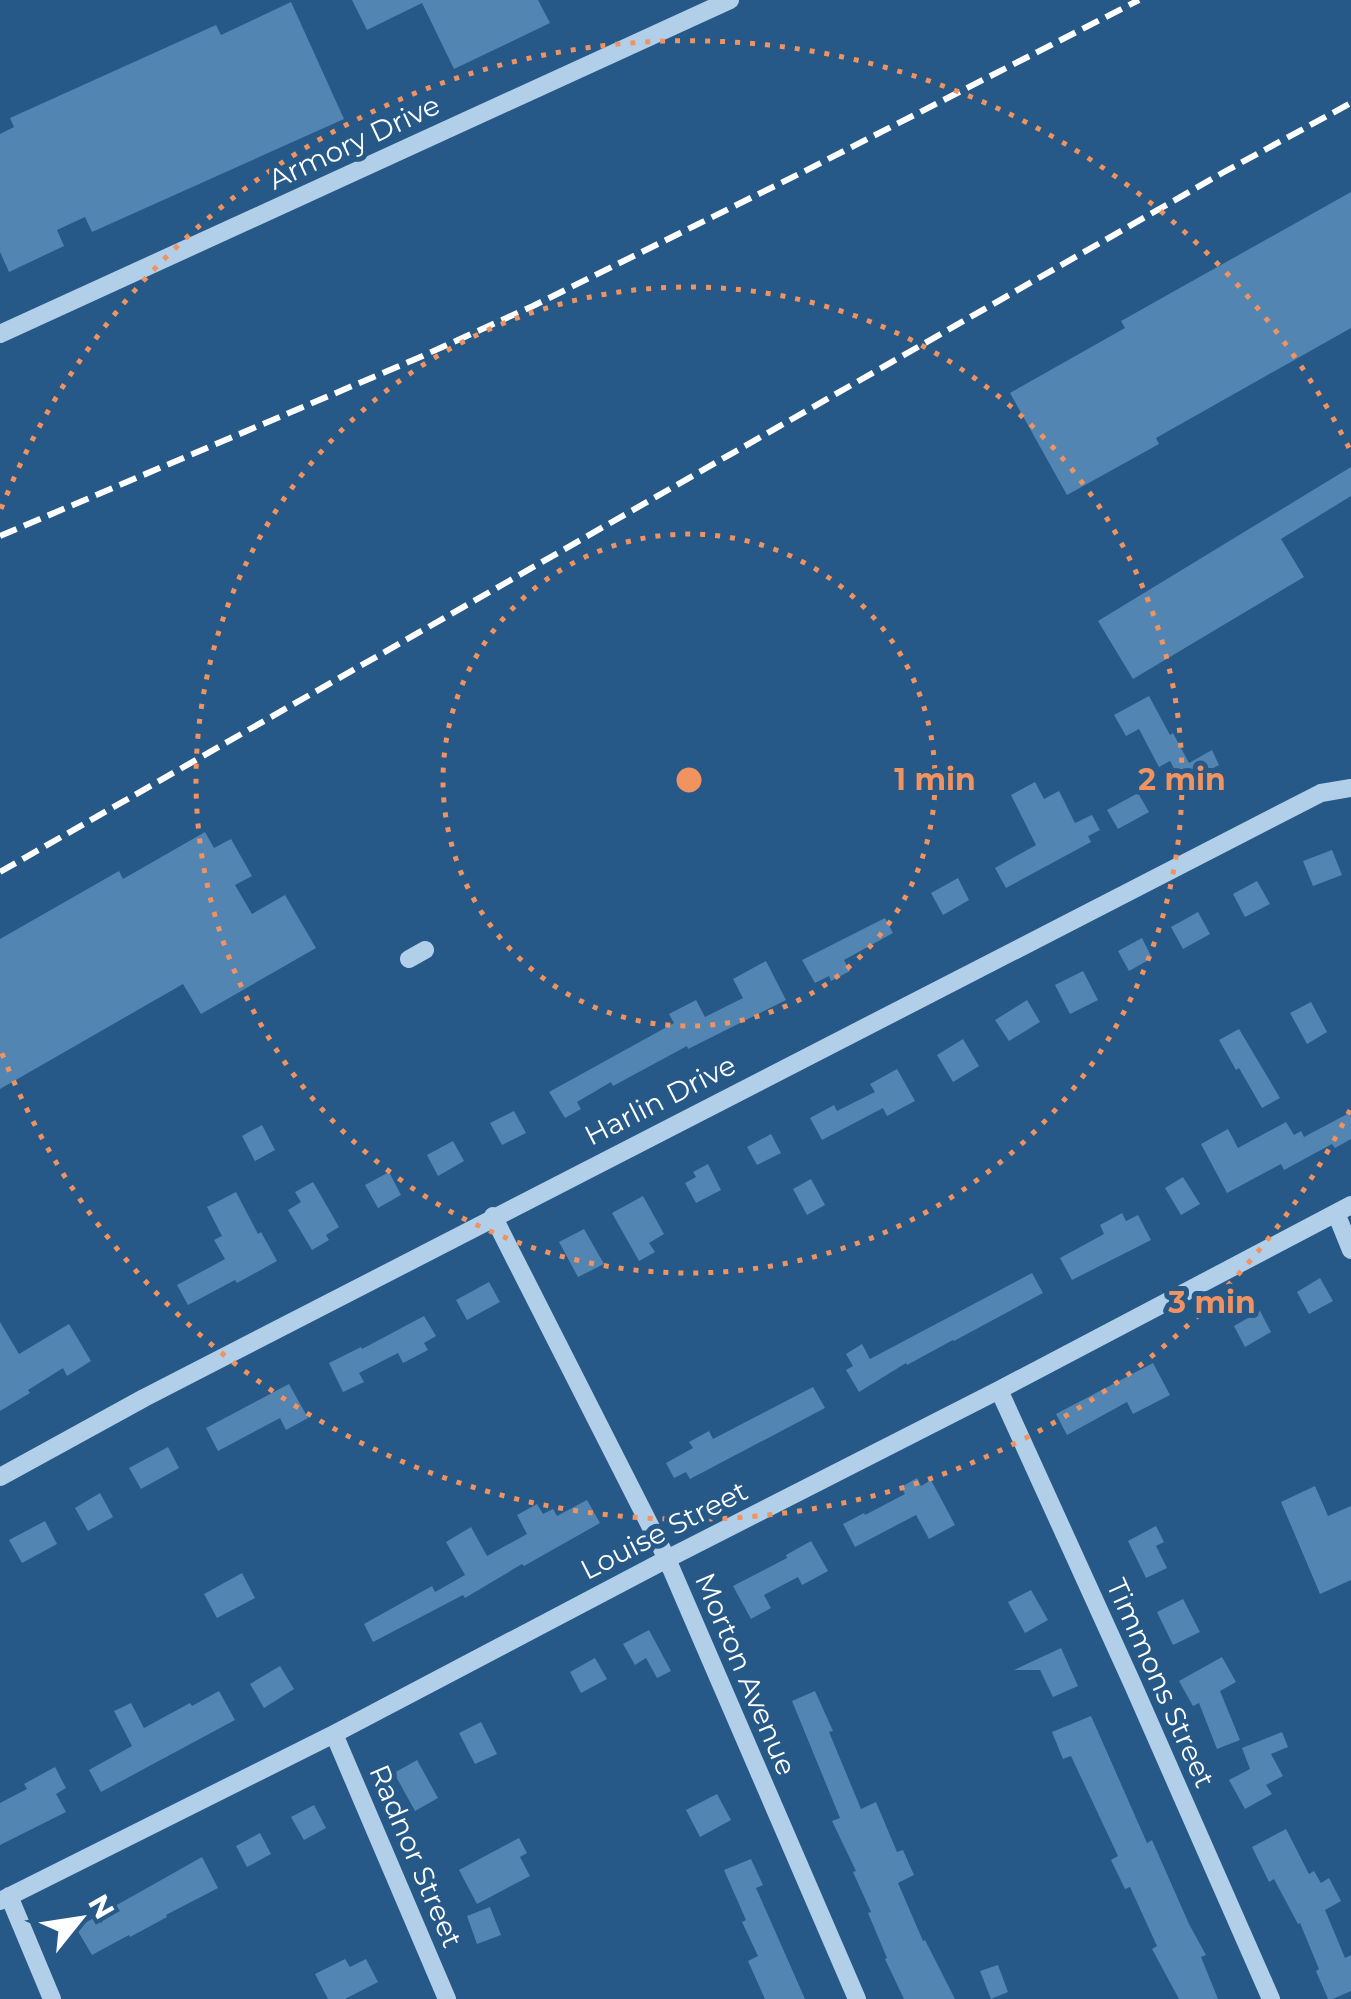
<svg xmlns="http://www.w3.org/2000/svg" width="1351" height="1999" font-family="Montserrat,sans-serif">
<rect width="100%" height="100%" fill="#265987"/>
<!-- building -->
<path fill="#5285b1" d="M352 0H538L550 23 454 69 422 3 367 30Z
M291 2 344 119 92 232 85 217 57 230 64 246 9 272 0 252V134L14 127 10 118 216 25 221 35Z
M1351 192V328L1156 438 1159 444 1067 495 1010 393 1125 328 1121 321Z
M1351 467V496L1281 539 1304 577 1133 679 1098 621Z
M1149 696 1170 735 1173 733 1189 763 1212 750 1219 765 1204 773 1208 782 1187 793 1170 761 1159 767 1139 729 1126 736 1114 715Z
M1035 782 1044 799 1059 791 1075 823 1092 815 1100 830 1088 836 1091 842 1006 888 995 868 1036 845 1011 795Z
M1138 793 1149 812 1118 829 1107 810Z
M205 832 214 848 231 839 252 876 235 885 252 914 285 895 316 948 201 1014 183 984 0 1089V939L119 871 123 879Z
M1332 850 1342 875 1313 886 1303 861Z
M958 878 969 900 943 915 931 893Z
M1257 881 1270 904 1245 917 1233 894Z
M1198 912 1210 934 1183 949 1171 927Z
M885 918 893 933 844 960 850 971 831 981 829 976 815 983 802 960Z
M1142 938 1152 958 1129 971 1118 951Z
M766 961 786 1000 688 1049 687 1046 613 1086 611 1082 577 1102 581 1109 565 1118 549 1092 674 1023 669 1014 696 1000 705 1017 743 998 733 979Z
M1083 971 1098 1000 1070 1014 1055 985Z
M1027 1000 1040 1022 1009 1041 995 1020Z
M1311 1002 1327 1032 1307 1044 1290 1013Z
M1239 1029 1280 1098 1262 1108 1239 1068 1236 1070 1219 1040Z
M963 1039 979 1066 953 1082 937 1055Z
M897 1069 915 1101 887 1116 883 1108 822 1140 810 1118 834 1105 837 1111 875 1092 870 1084Z
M514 1111 526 1133 502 1145 490 1123Z
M1351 1112V1139L1335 1148 1332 1144 1284 1170 1281 1164 1227 1193 1201 1144 1228 1129 1238 1148 1286 1122 1294 1135 1301 1131 1304 1137Z
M262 1125 275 1150 255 1161 242 1136Z
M771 1134 781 1153 757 1165 747 1147Z
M453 1141 464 1161 438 1176 427 1155Z
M708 1164 721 1190 696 1203 685 1183 696 1177 693 1172Z
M389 1172 401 1195 378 1208 365 1185Z
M1183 1177 1200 1204 1181 1215 1165 1188Z
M811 1179 825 1205 807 1215 793 1189Z
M313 1182 339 1227 326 1235 329 1240 312 1250 288 1210 301 1202 295 1192Z
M236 1192 258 1234 261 1232 277 1261 237 1283 235 1280 188 1305 177 1285 225 1259 214 1240 222 1236 207 1207Z
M643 1196 664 1234 649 1243 655 1252 639 1261 612 1213Z
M1122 1213 1126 1221 1138 1215 1151 1240 1072 1280 1060 1258 1104 1234 1100 1225Z
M584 1229 604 1264 578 1277 559 1242Z
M1032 1273 1043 1293 954 1341 953 1340 907 1365 906 1363 859 1392 846 1370 853 1366 846 1354 862 1344 870 1359Z
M1320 1278 1333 1301 1309 1314 1297 1292Z
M489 1282 500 1302 467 1320 456 1300Z
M1260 1311 1271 1332 1245 1347 1234 1326Z
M424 1316 436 1336 424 1343 428 1350 403 1363 398 1353 359 1373 364 1382 343 1392 329 1363 361 1347 362 1349Z
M0 1322 19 1354 69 1324 91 1361 67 1376 63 1368 28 1390 30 1393 0 1411Z
M1153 1363 1170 1395 1133 1414 1127 1402 1067 1435 1056 1414Z
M289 1384 308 1418 286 1430 280 1418 218 1451 206 1428Z
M813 1387 825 1408 690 1479 686 1472 674 1478 666 1463 693 1448 689 1442 709 1431 713 1439Z
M168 1447 179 1468 141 1489 129 1468Z
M917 1478 921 1486 931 1480 955 1525 929 1539 916 1515 855 1547 843 1524 864 1513 865 1515 905 1494 901 1487Z
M1315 1486 1328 1516 1351 1506V1580L1320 1594 1281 1502Z
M100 1493 113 1517 88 1531 75 1508Z
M587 1500 600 1523 524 1566 522 1564 465 1598 463 1595 373 1642 364 1624 432 1586 435 1592 465 1575 446 1542 471 1527 487 1556 527 1534 517 1515 537 1504 543 1514 553 1509 557 1516Z
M45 1521 57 1544 22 1563 9 1540Z
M1156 1526 1164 1542 1156 1546 1167 1568 1146 1578 1128 1541Z
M811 1541 828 1571 802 1585 798 1577 764 1595 771 1608 751 1619 733 1586 787 1558 786 1555Z
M242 1573 255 1598 217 1618 204 1594Z
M1031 1590 1048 1620 1025 1633 1008 1602Z
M1183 1599 1200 1632 1173 1645 1157 1612Z
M649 1630 671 1671 657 1678 646 1658 635 1665 623 1644Z
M1061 1648 1078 1686 1053 1697 1040 1670H1014Z
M1222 1657 1236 1682 1220 1691 1240 1740 1217 1749 1199 1703 1193 1706 1179 1681Z
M595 1658 607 1679 581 1693 570 1672Z
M280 1666 294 1689 264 1708 250 1684Z
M219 1691 235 1720 101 1792 89 1770 132 1746 114 1711 131 1703 144 1728 190 1703 192 1706Z
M815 1691 833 1731 829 1732 861 1809 876 1802 897 1852 903 1850 914 1875 898 1883 923 1941 925 1940 955 1999H904L885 1959 887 1958 868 1913 871 1912 853 1872 856 1871 832 1821 840 1818 792 1701Z
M1091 1716 1147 1843 1152 1840 1189 1924 1206 1955 1201 1957 1218 1999H1179L1152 1949 1157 1946 1130 1887 1125 1889 1111 1860 1118 1856 1071 1756 1063 1759 1052 1732Z
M481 1722 497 1754 475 1764 459 1733Z
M1282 1732 1288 1747 1271 1754 1283 1776 1266 1785 1272 1794 1245 1809 1229 1780 1250 1769 1242 1748Z
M417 1760 438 1798 415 1811 394 1773Z
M55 1767 66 1788 56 1794 66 1812 0 1845V1803L27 1789 24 1784Z
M717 1794 731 1820 700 1837 686 1810Z
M314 1805 326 1828 304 1840 291 1817Z
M1286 1829 1309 1874 1314 1871 1321 1883 1329 1878 1341 1901 1325 1910 1345 1958 1351 1955V1991L1333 1999H1328L1316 1971 1319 1969 1300 1923 1298 1924 1274 1879 1269 1882 1252 1847Z
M260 1833 271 1854 247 1867 236 1846Z
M519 1838 527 1853 520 1857 530 1876 477 1904 459 1870Z
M202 1857 218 1888 166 1915 167 1917 130 1937 129 1935 92 1955 76 1928Z
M751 1859 763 1885 756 1888 805 1999H765L748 1961 758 1956 742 1922 746 1920 724 1870Z
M490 1907 501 1935 477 1944 467 1916Z
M345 1959 350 1967 366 1959 378 1982 345 1999H328L315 1974Z
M998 1965 1008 1992 991 1999 980 1971Z"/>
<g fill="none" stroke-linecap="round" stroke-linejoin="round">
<!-- minor -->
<path stroke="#b2cfe9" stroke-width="18" d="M0 334 730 0
M409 959 425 950
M1336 1213 1351 1250
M493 1216 667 1559 857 1999
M999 1390 1133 1685 1271 1999
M0 1477 144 1398 1321 793 1351 788
M334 1734 447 1999
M9 1896 52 1999
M0 1901 334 1734 667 1559 999 1390 1351 1205"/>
<!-- rail -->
<path stroke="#fff" stroke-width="6" stroke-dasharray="18 8" stroke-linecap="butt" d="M0 536 418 358 533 306 801 173 1139 0
M0 872 1224 172 1351 103"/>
</g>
<!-- distance rings -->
<g fill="none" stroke="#f09361" stroke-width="5" stroke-dasharray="5 10">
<circle cx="689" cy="780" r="246"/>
<circle cx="689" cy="780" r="493"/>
<path d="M1350 1110A739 739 0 0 1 1 1051M1 509A739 739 0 0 1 1350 450"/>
</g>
<g text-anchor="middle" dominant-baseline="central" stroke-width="10" stroke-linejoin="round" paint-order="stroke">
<!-- street labels -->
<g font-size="28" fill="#fff" stroke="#265987">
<text transform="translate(354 142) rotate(-25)">Armory Drive</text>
<text transform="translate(660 1100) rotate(-27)">Harlin Drive</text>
<text transform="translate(664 1530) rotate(-27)">Louise Street</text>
<text transform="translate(746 1674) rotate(67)">Morton Avenue</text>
<text transform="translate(1161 1683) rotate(66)">Timmons Street</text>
<text transform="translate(416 1856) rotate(67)">Radnor Street</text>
</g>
</g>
<circle cx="689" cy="780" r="15" fill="#f09361" stroke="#265987" stroke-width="5"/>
<g font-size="30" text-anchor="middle" font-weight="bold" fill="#f09361" stroke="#265987" stroke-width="10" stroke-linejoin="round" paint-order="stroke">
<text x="935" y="790">1 min</text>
<text x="1182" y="790">2 min</text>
<text x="1212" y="1313">3 min</text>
</g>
<!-- north arrow -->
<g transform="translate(80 1919) rotate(60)" stroke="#265987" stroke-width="8" paint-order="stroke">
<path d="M0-8L18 38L0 25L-18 38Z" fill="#ffffff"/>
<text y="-15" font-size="28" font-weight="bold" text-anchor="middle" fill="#ffffff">N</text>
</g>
</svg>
